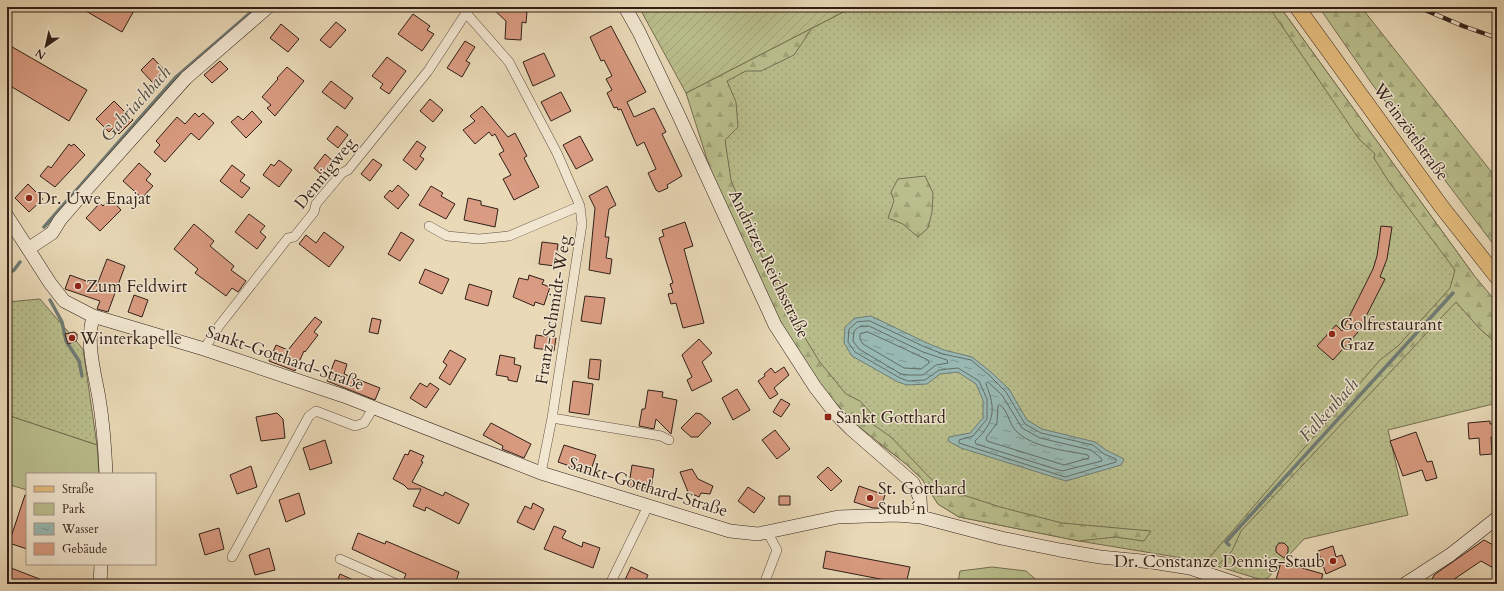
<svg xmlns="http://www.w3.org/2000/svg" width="1504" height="591" font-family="Cardo,serif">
<defs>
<pattern id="grass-dots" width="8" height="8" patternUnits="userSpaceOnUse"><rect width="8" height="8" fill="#b9be8c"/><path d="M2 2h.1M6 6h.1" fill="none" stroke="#a0a378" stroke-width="1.8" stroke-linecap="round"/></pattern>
<pattern id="forest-firs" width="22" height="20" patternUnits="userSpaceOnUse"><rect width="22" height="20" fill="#b9be8c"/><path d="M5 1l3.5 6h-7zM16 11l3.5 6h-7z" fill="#a0a378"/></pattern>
<pattern id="garden-furrows" width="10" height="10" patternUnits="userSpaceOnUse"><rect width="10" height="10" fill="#b9be8c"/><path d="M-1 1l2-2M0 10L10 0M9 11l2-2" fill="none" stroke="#a0a378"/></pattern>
<pattern id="water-ripples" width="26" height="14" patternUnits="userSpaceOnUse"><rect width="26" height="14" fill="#98b9b3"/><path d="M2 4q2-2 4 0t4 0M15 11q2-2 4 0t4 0" fill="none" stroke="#7d9691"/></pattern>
</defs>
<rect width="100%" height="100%" fill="#e9d9b7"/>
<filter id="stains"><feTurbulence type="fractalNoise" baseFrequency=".005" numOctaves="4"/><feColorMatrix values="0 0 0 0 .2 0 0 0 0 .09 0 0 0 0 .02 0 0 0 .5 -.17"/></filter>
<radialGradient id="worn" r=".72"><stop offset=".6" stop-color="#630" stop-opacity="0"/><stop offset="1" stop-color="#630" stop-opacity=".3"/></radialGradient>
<!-- grass -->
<path fill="url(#grass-dots)" stroke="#756e52" d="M853 7H1280L1473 274 1479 328 1497 344V403L1388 430 1408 515 1304 539 1265 581 1217 566 1203 565 1188 559 1079 541 959 517 938 504 922 479 906 464 880 444 816 381 686 93Z
M40 299 83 349 97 445 7 415V302Z"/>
<!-- forest -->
<path fill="url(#forest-firs)" stroke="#756e52" d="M1269 7H1280L1473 274 1497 303V344L1479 328 1456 302 1241 531 1232 551 1217 566 1203 565 1380 360 1398 346 1450 288 1455 270 1389 182 1374 158 1375 154 1359 139Z
M1319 7H1361L1497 179V249L1372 84Z
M812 28 794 55 761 71H746L727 81 736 102 738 127 725 140 731 180 759 250 790 313 819 361 846 394 860 401 871 413 868 421 891 437 930 478 945 489 1000 507 1062 523 1151 531 1144 541 1115 537 1079 541 959 517 938 504 922 479 906 464 853 422 816 381 779 319 713 178 686 93Z
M925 176 933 193 932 212 928 228 918 237 903 224 888 218 894 201 891 192 898 179Z"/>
<!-- park -->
<path fill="#b9be8c" stroke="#756e52" d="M7 415 97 445 99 474H27V490L7 484Z
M992 567 1026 571 1041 584H959L958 582 960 571Z"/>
<!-- garden -->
<path fill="url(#garden-furrows)" stroke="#756e52" d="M639 7H853L686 93Z"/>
<!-- water -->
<path fill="url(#water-ripples)" stroke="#6f7b75" d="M871 316 927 343 944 350 972 357 991 372 1009 389 1027 420 1042 429 1095 442 1106 450 1124 459 1121 465 1066 481 961 448 948 441 949 437 970 433 983 418V400L976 384 958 372 940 374 927 384 907 385 898 382 852 356 844 343 845 327 855 318Z"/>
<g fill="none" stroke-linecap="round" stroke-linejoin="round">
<!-- shore -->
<path stroke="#646c66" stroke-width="1" d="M870 321 925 347 943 354 971 360 989 375 1006 392 1025 424 1041 433 1093 445 1104 454 1116 459V462L1065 477 959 443V440L973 436 987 419V399L979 381 958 368 939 370 925 380 908 381 900 378 855 352 848 342 849 329 857 322Z
M869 326 923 352 947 360 948 363 936 365 923 375H909L901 374 859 349 853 341 854 331 859 327Z
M868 332 928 360 929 363 921 369 904 368 863 344 860 339V334Z
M988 382 1002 395 1022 428 1040 438 1091 450 1101 458 1102 461 1062 471 976 444 975 441C995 422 996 409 986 384Z
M1000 405C1008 410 1009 424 1016 431 1033 448 1065 450 1088 455L1089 458 1064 465 987 441 986 438 997 423 998 406Z"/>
<!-- stream -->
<path stroke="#6f7b75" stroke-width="3.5" d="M44 227 176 77 257 7
M7 274 14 270 20 262
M50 300 62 322 66 341 79 361 82 376
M1229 545 1226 542 1453 293"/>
</g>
<!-- building -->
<path fill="#d99b81" stroke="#311f18" d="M79 7H136L122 32Z
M491 7H522L523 11 527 12 526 23 522 22 521 40 505 39 506 21Z
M413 14 430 26 427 30 434 34 422 51 398 34Z
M336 22 346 30 330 48 320 40Z
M281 24 299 39 288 52 270 38Z
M611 26 646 92 627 102 634 117 654 108 666 132 662 134 682 176 667 185 668 188 659 192 656 190 648 173 656 169 644 142 637 146 621 109 618 110 617 107 614 108 607 93 612 90 606 79 612 76 604 60 601 61 590 37Z
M465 41 475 47 466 61 470 63 462 77 447 68Z
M7 44 87 90 69 121 7 84Z
M544 53 555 76 533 86 523 62Z
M387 57 406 71 389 94 380 88 383 84 372 76Z
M153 58 165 71 153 83 141 70Z
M220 61 228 69 212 83 204 75Z
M287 67 304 81 275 116 267 108 271 105 262 97 278 79 277 78Z
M331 81 353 98 345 109 322 92Z
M561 92 571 111 551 121 541 102Z
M430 99 443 110 433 122 420 111Z
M114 101 133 120 119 134 113 128 109 132 96 119Z
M482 106 508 137 515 133 527 156 524 158 539 187 514 200 503 179 511 175 499 154 504 151 495 134 492 136 489 132 475 144 463 130 475 121 470 116Z
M252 111 262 122 246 138 231 122 238 116 243 120Z
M195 113 199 117 203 113 214 123 199 140 191 133 165 162 154 152 160 145 156 141 177 117 185 124Z
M337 126 348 135 338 148 327 139Z
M580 136 593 160 576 169 563 145Z
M417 141 426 147 420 156 424 159 416 170 403 160Z
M69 144 71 146 74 144 85 155 55 187 40 176 48 166 51 168Z
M325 154 334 162 323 176 314 168Z
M373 159 382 165 370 181 361 174Z
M279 160 292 170 279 187 263 175 271 164 274 166Z
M139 163 151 174 146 180 153 186 142 198 123 181Z
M232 165 245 175 240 181 250 188 242 198 220 181Z
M28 184 43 199 29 212 15 198Z
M398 185 409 195 398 209 384 197 390 190 392 192Z
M431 186 443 193 441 196 455 204 446 219 419 205Z
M607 186 616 205 609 209 605 237H609L606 258 612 259 610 274 589 270 595 208 589 196Z
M110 198 121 210 100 231 86 218 100 203 103 206Z
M468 198 481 201V205L498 209 495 227 464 220Z
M249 214 265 226 260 232 266 237 257 249 235 232Z
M685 222 693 246 684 249 704 323 683 328 676 303 671 304 668 294 673 293 670 284 673 283 659 238 664 236 662 230Z
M194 224 214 241 210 246 234 266 231 270 246 281 238 292 232 288 226 296 195 273 198 269 174 249Z
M1381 226 1392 227 1387 259 1380 277 1385 279 1358 332 1333 360 1317 346 1336 325 1342 331 1373 269 1377 256Z
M324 232 344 247 329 267 299 244 306 235 316 243Z
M401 232 414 240 400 261 388 254Z
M542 242 558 244 555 266 539 264Z
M107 259 125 266 108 312 97 309 100 301 65 289 70 275 97 285Z
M425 269 449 279 442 294 419 283Z
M529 275 544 280 542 284 550 287 544 305 535 302 534 306 513 297 519 278 528 280Z
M469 284 492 291 488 306 465 299Z
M134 295 148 300 142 317 128 312Z
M585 296 605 298 601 324 581 321Z
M315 317 322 322 314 332 318 335 305 352 304 351 295 371 269 361 276 345 288 350Z
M372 318 381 320 378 334 369 332Z
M74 332 77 334V339L76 341 68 344 65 334Z
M536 335 556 338 554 351 534 348Z
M699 339 712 353 702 362 712 381 692 391 687 380 692 377 682 355Z
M450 350 466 359 450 385 439 378 447 365 443 362Z
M500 355 515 358 514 364 521 366 517 382 508 380V377L496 375Z
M590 359 601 360 599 380 588 378Z
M335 360 347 364 344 374 380 388 375 400 327 381Z
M784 367 789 375 774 388 778 394 770 399 758 381 765 376 764 374 771 368 775 373Z
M573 381 593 384 589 415 569 412Z
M420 383 427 387 430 383 439 389 426 408 410 398Z
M737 389 750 410 733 420 722 398Z
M648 390 663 392 662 397 677 400 671 434 656 419 654 429 639 426 642 409H645Z
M781 399 790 404 781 417 773 412Z
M277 413 283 419 285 438 261 441 256 417Z
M696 413 701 414 711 423 698 437H691L681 428Z
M1490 421V424L1497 423V436L1491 437 1492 454 1480 455 1479 438 1469 439 1468 423Z
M491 423 531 444 524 458 502 449 503 446 483 435Z
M775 430 790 449 777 459 762 440Z
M1416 432 1427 462 1432 461 1437 478 1426 481 1422 470 1403 476 1390 441Z
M325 440 332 463 310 470 303 448Z
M564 445 596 455 590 473 558 462Z
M410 450 424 456 421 461 423 462 412 482 443 496 445 492 469 504 459 524 426 507 425 511 413 506 421 489H408L404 485 393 479 405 454 408 455Z
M632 465 654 469 651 489 629 485Z
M251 466 257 487 237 494 230 475Z
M828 467 842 481 831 491 817 477Z
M692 469 698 479 713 486 710 494 701 493 699 497 688 492 680 472Z
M859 486 885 495 881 508H873L854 502Z
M748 487 765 498 754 513 738 501Z
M299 493 305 514 286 522 279 500Z
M25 495H27V549L9 543Z
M779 496H790V505H779Z
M533 503 544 509 534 530 517 522 525 506 531 509Z
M554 526 566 531 562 538 582 547 583 542 600 548 593 568 544 549Z
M219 528 224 549 205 555 199 534Z
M358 533 385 544 386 541 459 572 455 584H428L417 579 415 584H411L403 581 406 574 352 549Z
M1484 540 1497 547V570L1481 561 1447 584H1430L1434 575Z
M1279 543H1284L1288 547V552L1284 558 1276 552V547Z
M1333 546 1336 557 1342 555 1346 565 1326 574 1318 551Z
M269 548 275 570 255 575 249 555Z
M826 551 910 567 906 584 823 568Z
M1281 562 1323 574 1320 584H1291L1276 580Z
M631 567 648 575 644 584H623Z
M11 568 50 583V584H7Z
M340 574 362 584H336Z"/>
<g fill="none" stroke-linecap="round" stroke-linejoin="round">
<!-- street casing -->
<g stroke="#5f4e40" stroke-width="10">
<path id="street" d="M470 7 466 13 509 62 557 153 580 206 582 224 552 418 541 473
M429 226 447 236 479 239 509 236 580 206
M204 349 219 326 288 238 294 237 314 212 316 204 342 173 348 170 428 71 466 13
M552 418 661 436 669 440
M232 557 309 416 316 411 355 426 364 423 374 407
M340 559 397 584
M610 584 648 506
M764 584 777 550 768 533"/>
</g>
<!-- secondary casing -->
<g stroke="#311f18" stroke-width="14">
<path id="secondary" d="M625 7 639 32 679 116 775 325 815 387 835 413 851 429 913 483 920 498 921 517
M7 216 50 283 64 301 93 316 204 349 344 396 541 473 730 531 758 534 838 517 896 515 921 517 1001 538 1060 550 1100 557 1152 562 1190 568 1238 584
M28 249 52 233 60 220 86 190 186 78 268 7
M93 316C86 344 94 370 99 398 103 423 105 448 106 474
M100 584 101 564
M1405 584 1450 555 1497 518"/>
</g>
<!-- primary casing -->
<g stroke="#311f18" stroke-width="16">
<path id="primary" d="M1297 7 1441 206 1497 277"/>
</g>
<!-- street -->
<use href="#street" stroke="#f1e6d0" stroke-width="9"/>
<!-- secondary -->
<use href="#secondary" stroke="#f1e6d0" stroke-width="13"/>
<!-- primary -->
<use href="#primary" stroke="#e4bc7c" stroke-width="15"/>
<!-- rail casing -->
<g stroke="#311f18" stroke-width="4.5">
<path id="rail" d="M1418 7 1463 26 1497 38"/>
</g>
<!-- rail -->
<use href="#rail" stroke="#f1e6d0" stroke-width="3" stroke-dasharray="9" stroke-linecap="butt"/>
</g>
<!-- markers -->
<g fill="#8f2418" stroke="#f1e6d0" stroke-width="1.5">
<circle cx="29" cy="198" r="4"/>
<circle cx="78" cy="286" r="4"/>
<circle cx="1332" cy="334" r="4"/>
<circle cx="72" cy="338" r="4"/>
<rect x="824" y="413" width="8" height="8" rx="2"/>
<circle cx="870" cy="498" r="4"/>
<circle cx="1333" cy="561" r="4"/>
</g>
<g text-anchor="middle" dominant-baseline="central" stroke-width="3" stroke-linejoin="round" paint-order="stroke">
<!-- street labels -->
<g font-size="17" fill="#311f18" stroke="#f1e6d0">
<text transform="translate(1411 132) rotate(54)">Weinzöttlstraße</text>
<text transform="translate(325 173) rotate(-51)">Dennigweg</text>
<text transform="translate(769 264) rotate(64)">Andritzer Reichsstraße</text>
<text transform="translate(553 310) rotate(-81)">Franz-Schmidt-Weg</text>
<text transform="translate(285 358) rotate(19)">Sankt-Gotthard-Straße</text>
<text transform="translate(648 487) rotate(17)">Sankt-Gotthard-Straße</text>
</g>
<!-- poi labels -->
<g font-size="17" fill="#311f18" stroke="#f1e6d0" text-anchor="start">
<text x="37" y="198">Dr. Uwe Enajat</text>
<text x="86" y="286">Zum Feldwirt</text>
<text x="1340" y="324">Golfrestaurant<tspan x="1340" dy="20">Graz</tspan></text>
<text x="80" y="338">Winterkapelle</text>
<text x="836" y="417">Sankt Gotthard</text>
<text x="878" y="488">St. Gotthard<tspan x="878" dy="20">Stub´n</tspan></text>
<text x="1325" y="561" text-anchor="end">Dr. Constanze Dennig-Staub</text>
</g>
<!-- water labels -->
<g font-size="18" font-style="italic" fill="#504d46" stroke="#f1e6d0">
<text transform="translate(136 104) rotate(-48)">Gabriachbach</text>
<text transform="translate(1329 410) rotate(-48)">Falkenbach</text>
</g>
</g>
<!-- margin -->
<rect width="1504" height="591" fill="none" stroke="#e9d9b7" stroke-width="24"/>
<rect x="8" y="8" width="1488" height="575" fill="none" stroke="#311f18" stroke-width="2"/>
<rect x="12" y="12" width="1480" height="567" fill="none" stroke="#311f18"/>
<!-- legend -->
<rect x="26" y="473" width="130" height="92" fill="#f1e6d0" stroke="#a49686"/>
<rect x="34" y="486" width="20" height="6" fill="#e4bc7c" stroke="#a49686"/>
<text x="62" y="493" font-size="12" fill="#311f18">Straße</text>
<rect x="34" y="503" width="20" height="12" fill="#b9be8c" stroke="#a49686"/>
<text x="62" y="513" font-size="12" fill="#311f18">Park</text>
<rect x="34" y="523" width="20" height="12" fill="url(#water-ripples)" stroke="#a49686"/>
<text x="62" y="533" font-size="12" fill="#311f18">Wasser</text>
<rect x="34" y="543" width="20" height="12" fill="#d99b81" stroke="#a49686"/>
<text x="62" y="553" font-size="12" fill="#311f18">Gebäude</text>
<!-- north arrow -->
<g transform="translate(46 46) rotate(214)" stroke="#f1e6d0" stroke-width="3" paint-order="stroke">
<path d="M0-3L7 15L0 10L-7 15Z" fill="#311f18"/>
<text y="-6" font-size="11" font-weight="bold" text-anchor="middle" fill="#311f18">N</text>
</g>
<rect width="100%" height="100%" filter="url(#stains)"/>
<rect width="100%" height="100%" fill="url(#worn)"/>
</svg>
